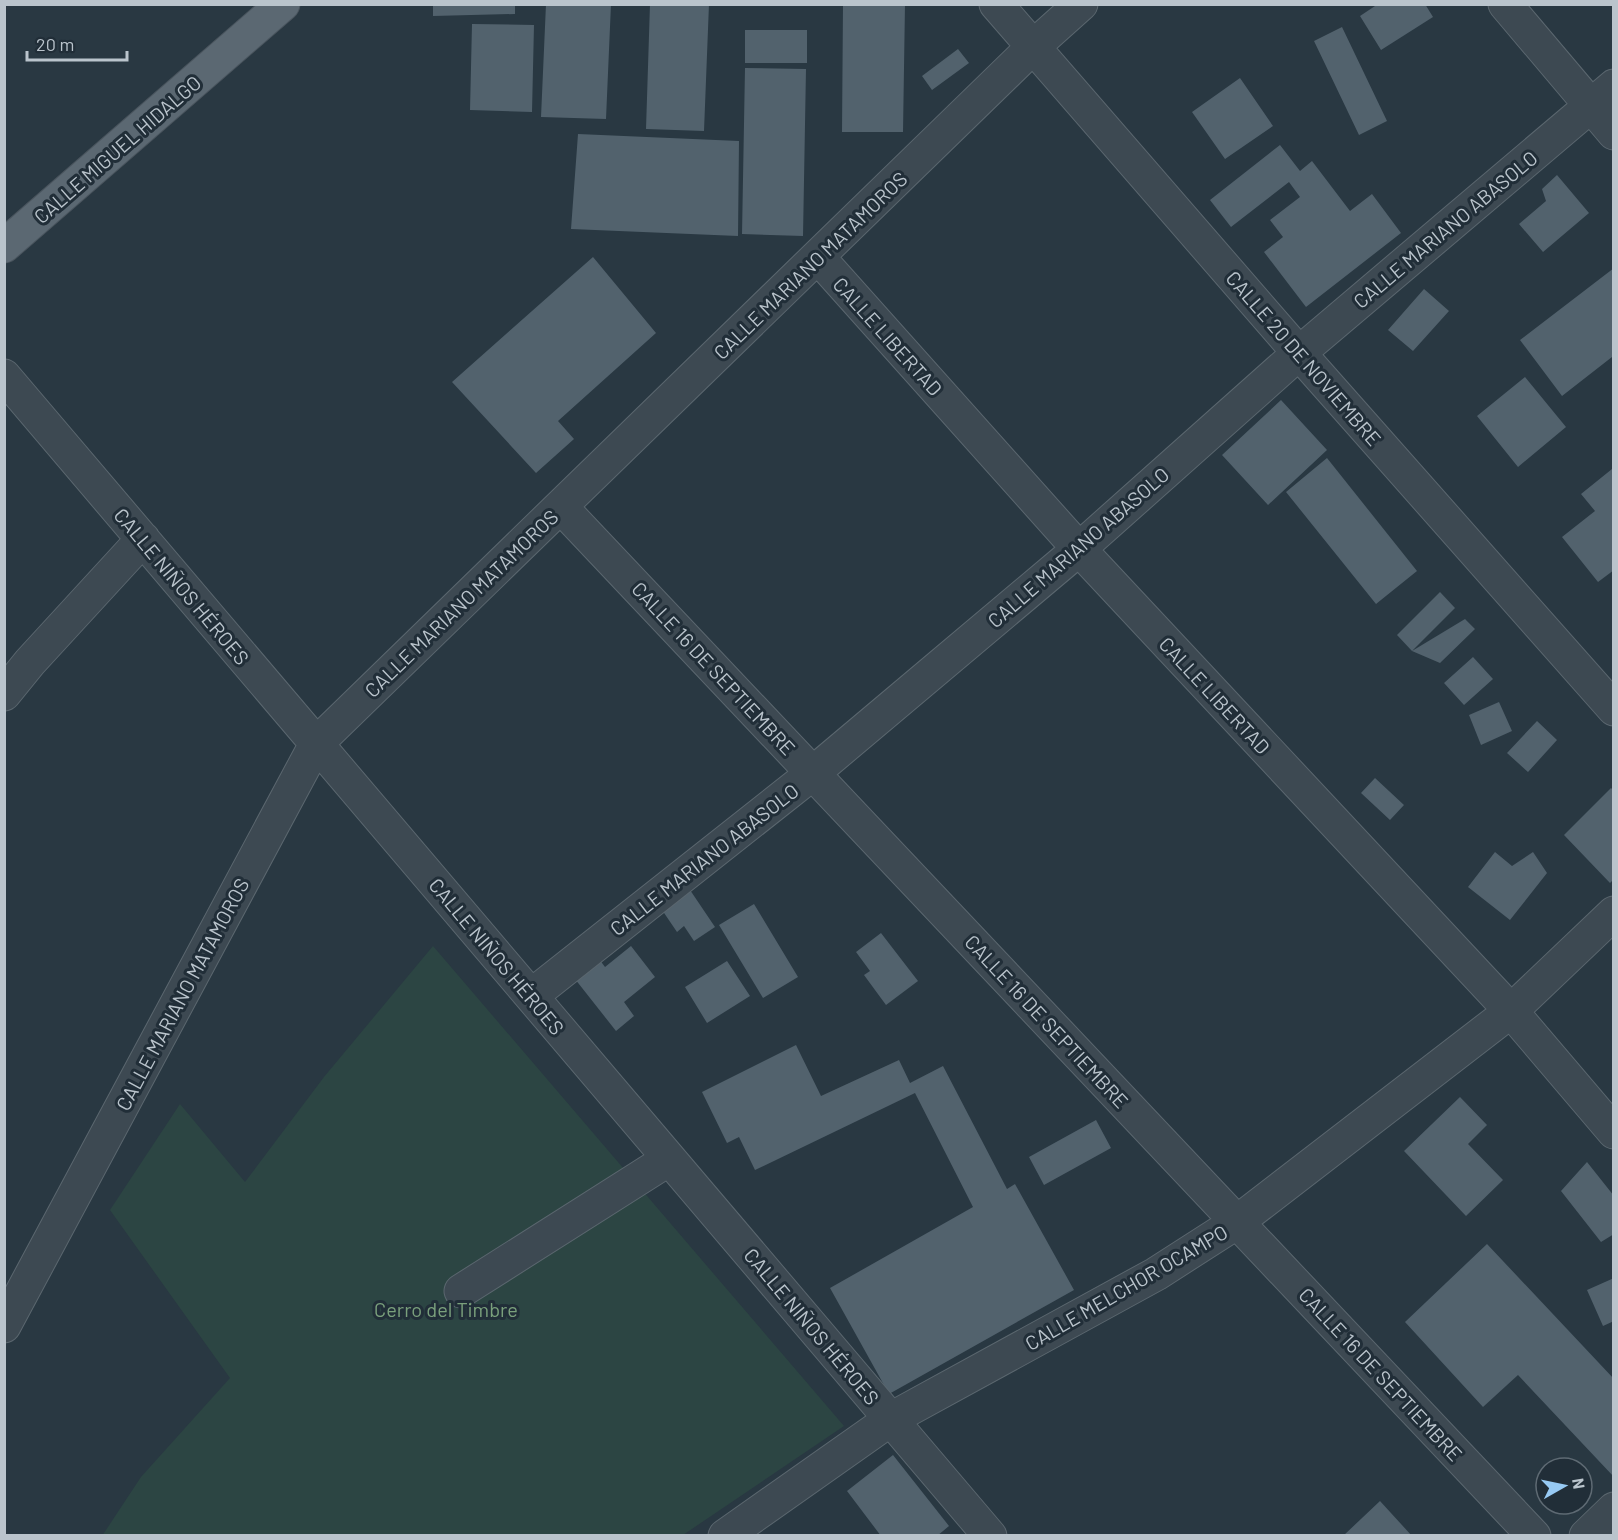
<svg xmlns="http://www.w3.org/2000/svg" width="1618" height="1540" font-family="Barlow,sans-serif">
<rect width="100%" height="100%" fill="#293842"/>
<!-- green -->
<path fill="#2c4543" d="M433 946 844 1426 683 1535 102 1536 141 1477 230 1378 110 1210 180 1104 245 1182 324 1077Z"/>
<!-- building -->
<path fill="#52626d" d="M433 4H515V14L433 16Z
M546 4H611L606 119 541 117Z
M650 4H709L704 131 646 129Z
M843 4H905L903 132H842Z
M1378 4H1425L1433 17 1381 50 1360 16Z
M472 24 534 25 532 112 470 110Z
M1342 27 1387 121 1359 135 1314 41Z
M745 30H807V63H745Z
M958 49 969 63 932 90 922 76Z
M745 68 806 69 803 236 742 234Z
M1240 78 1273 126 1225 159 1192 112Z
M578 134 739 141 738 236 571 229Z
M1280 145 1300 171 1312 161 1350 211 1372 194 1401 233 1306 307 1264 252 1283 237 1270 220 1300 197 1289 182 1231 227 1210 200Z
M1557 175 1589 213 1543 252 1519 224 1546 201 1542 189Z
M593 257 656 333 558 421 574 439 536 473 452 382Z
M1614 268V359L1612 357 1562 396 1520 340Z
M1424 289 1449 311 1413 351 1388 330Z
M1525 377 1566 427 1518 467 1477 416Z
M1281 400 1327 450 1268 505 1222 455Z
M1327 458 1417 571 1376 604 1286 492Z
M1612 469 1614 471V570L1598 582 1562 537 1595 511 1581 494Z
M1440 592 1455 608 1412 651 1465 619 1475 629 1440 663 1412 651 1397 635Z
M1473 657 1493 679 1464 705 1444 683Z
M1499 702 1512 731 1481 745 1469 715Z
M1537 721 1557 740 1528 772 1507 753Z
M1375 778 1404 805 1390 820 1361 793Z
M1611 788 1614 791V879L1610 883 1564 835Z
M1495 852 1512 866 1533 852 1547 873 1510 920 1468 887Z
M688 887 715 927 694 941 684 926 677 932 660 907Z
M754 904 798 977 763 998 719 925Z
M881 933 918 981 886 1005 864 975 870 971 856 952Z
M631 946 655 977 624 1002 634 1016 616 1031 575 979 599 959 605 967Z
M727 961 750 996 707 1023 685 987Z
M796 1045 821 1096 899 1060 910 1083 943 1066 1007 1189 1015 1184 1074 1290 889 1394 830 1288 973 1207 915 1093 755 1170 739 1137 727 1143 702 1092Z
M1460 1097 1487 1125 1468 1144 1503 1180 1466 1216 1404 1151Z
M1096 1120 1111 1148 1044 1185 1029 1157Z
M1587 1162 1614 1196V1234L1601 1242 1561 1191Z
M1487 1244 1614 1379V1477L1518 1375 1483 1407 1405 1322Z
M1614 1278V1321L1603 1326 1587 1290Z
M893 1455 949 1526 937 1536H881L847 1491Z
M1380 1501 1412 1536H1343Z"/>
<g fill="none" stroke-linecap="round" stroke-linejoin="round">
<!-- minor casing -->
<g stroke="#5b676f" stroke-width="35">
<path id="minor" d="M996 4 1299 353 1614 709
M1505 4 1614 133
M818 257 1079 549 1511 1011 1614 1132
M4 376 990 1536
M561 507 1534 1536
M4 694 30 662 143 539
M531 996 813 773 1079 549 1299 353 1614 86
M461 1291 669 1159
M4 1326 316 744 1033 47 1081 4
M725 1536 891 1419 1156 1274 1237 1222 1511 1011 1614 913
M1586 1536 1614 1509"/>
</g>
<!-- major casing -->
<g stroke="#4a555e" stroke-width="35">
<path id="major" d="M4 246 283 4"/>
</g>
<!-- minor -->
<use href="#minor" stroke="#3d4952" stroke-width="33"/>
<!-- major -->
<use href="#major" stroke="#5b6872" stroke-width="33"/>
</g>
<g text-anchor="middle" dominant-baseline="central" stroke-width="6" stroke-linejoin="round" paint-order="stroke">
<!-- street labels -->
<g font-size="20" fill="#bac4cc" stroke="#212e38">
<text transform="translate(117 149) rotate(-41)">CALLE MIGUEL HIDALGO</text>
<text transform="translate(1445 229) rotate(-40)">CALLE MARIANO ABASOLO</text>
<text transform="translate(810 265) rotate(-44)">CALLE MARIANO MATAMOROS</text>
<text transform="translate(888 336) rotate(48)">CALLE LIBERTAD</text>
<text transform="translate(1304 358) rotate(49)">CALLE 20 DE NOVIEMBRE</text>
<text transform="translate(1078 547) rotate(-41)">CALLE MARIANO ABASOLO</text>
<text transform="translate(182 586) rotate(50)">CALLE NIÑOS HÉROES</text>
<text transform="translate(461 603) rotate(-44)">CALLE MARIANO MATAMOROS</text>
<text transform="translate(714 668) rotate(47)">CALLE 16 DE SEPTIEMBRE</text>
<text transform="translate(1215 695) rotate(47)">CALLE LIBERTAD</text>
<text transform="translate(704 859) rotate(-38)">CALLE MARIANO ABASOLO</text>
<text transform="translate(497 956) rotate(50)">CALLE NIÑOS HÉROES</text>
<text transform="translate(182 994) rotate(-62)">CALLE MARIANO MATAMOROS</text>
<text transform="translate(1047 1021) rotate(47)">CALLE 16 DE SEPTIEMBRE</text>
<text transform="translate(1126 1287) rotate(-30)">CALLE MELCHOR OCAMPO</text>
<text transform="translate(812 1326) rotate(50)">CALLE NIÑOS HÉROES</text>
<text transform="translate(1381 1374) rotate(47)">CALLE 16 DE SEPTIEMBRE</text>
</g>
<!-- park labels -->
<g font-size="20" fill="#7aa07c" stroke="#212e38">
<text x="446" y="1309">Cerro del Timbre</text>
</g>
</g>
<!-- border -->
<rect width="1618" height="1540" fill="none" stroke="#bac4cc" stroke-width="12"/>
<!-- north arrow -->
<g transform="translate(1564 1486) rotate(81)"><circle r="28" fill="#212e38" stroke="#5e6a73" stroke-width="1.5"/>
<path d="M0-4.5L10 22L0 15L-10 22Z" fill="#97caf4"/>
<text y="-9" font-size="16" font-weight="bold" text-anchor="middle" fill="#bac4cc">N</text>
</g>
<!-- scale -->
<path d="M27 51v9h100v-9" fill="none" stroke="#bac4cc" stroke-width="3"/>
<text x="36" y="51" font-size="18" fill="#bac4cc" stroke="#212e38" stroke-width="4.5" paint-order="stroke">20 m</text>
</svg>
